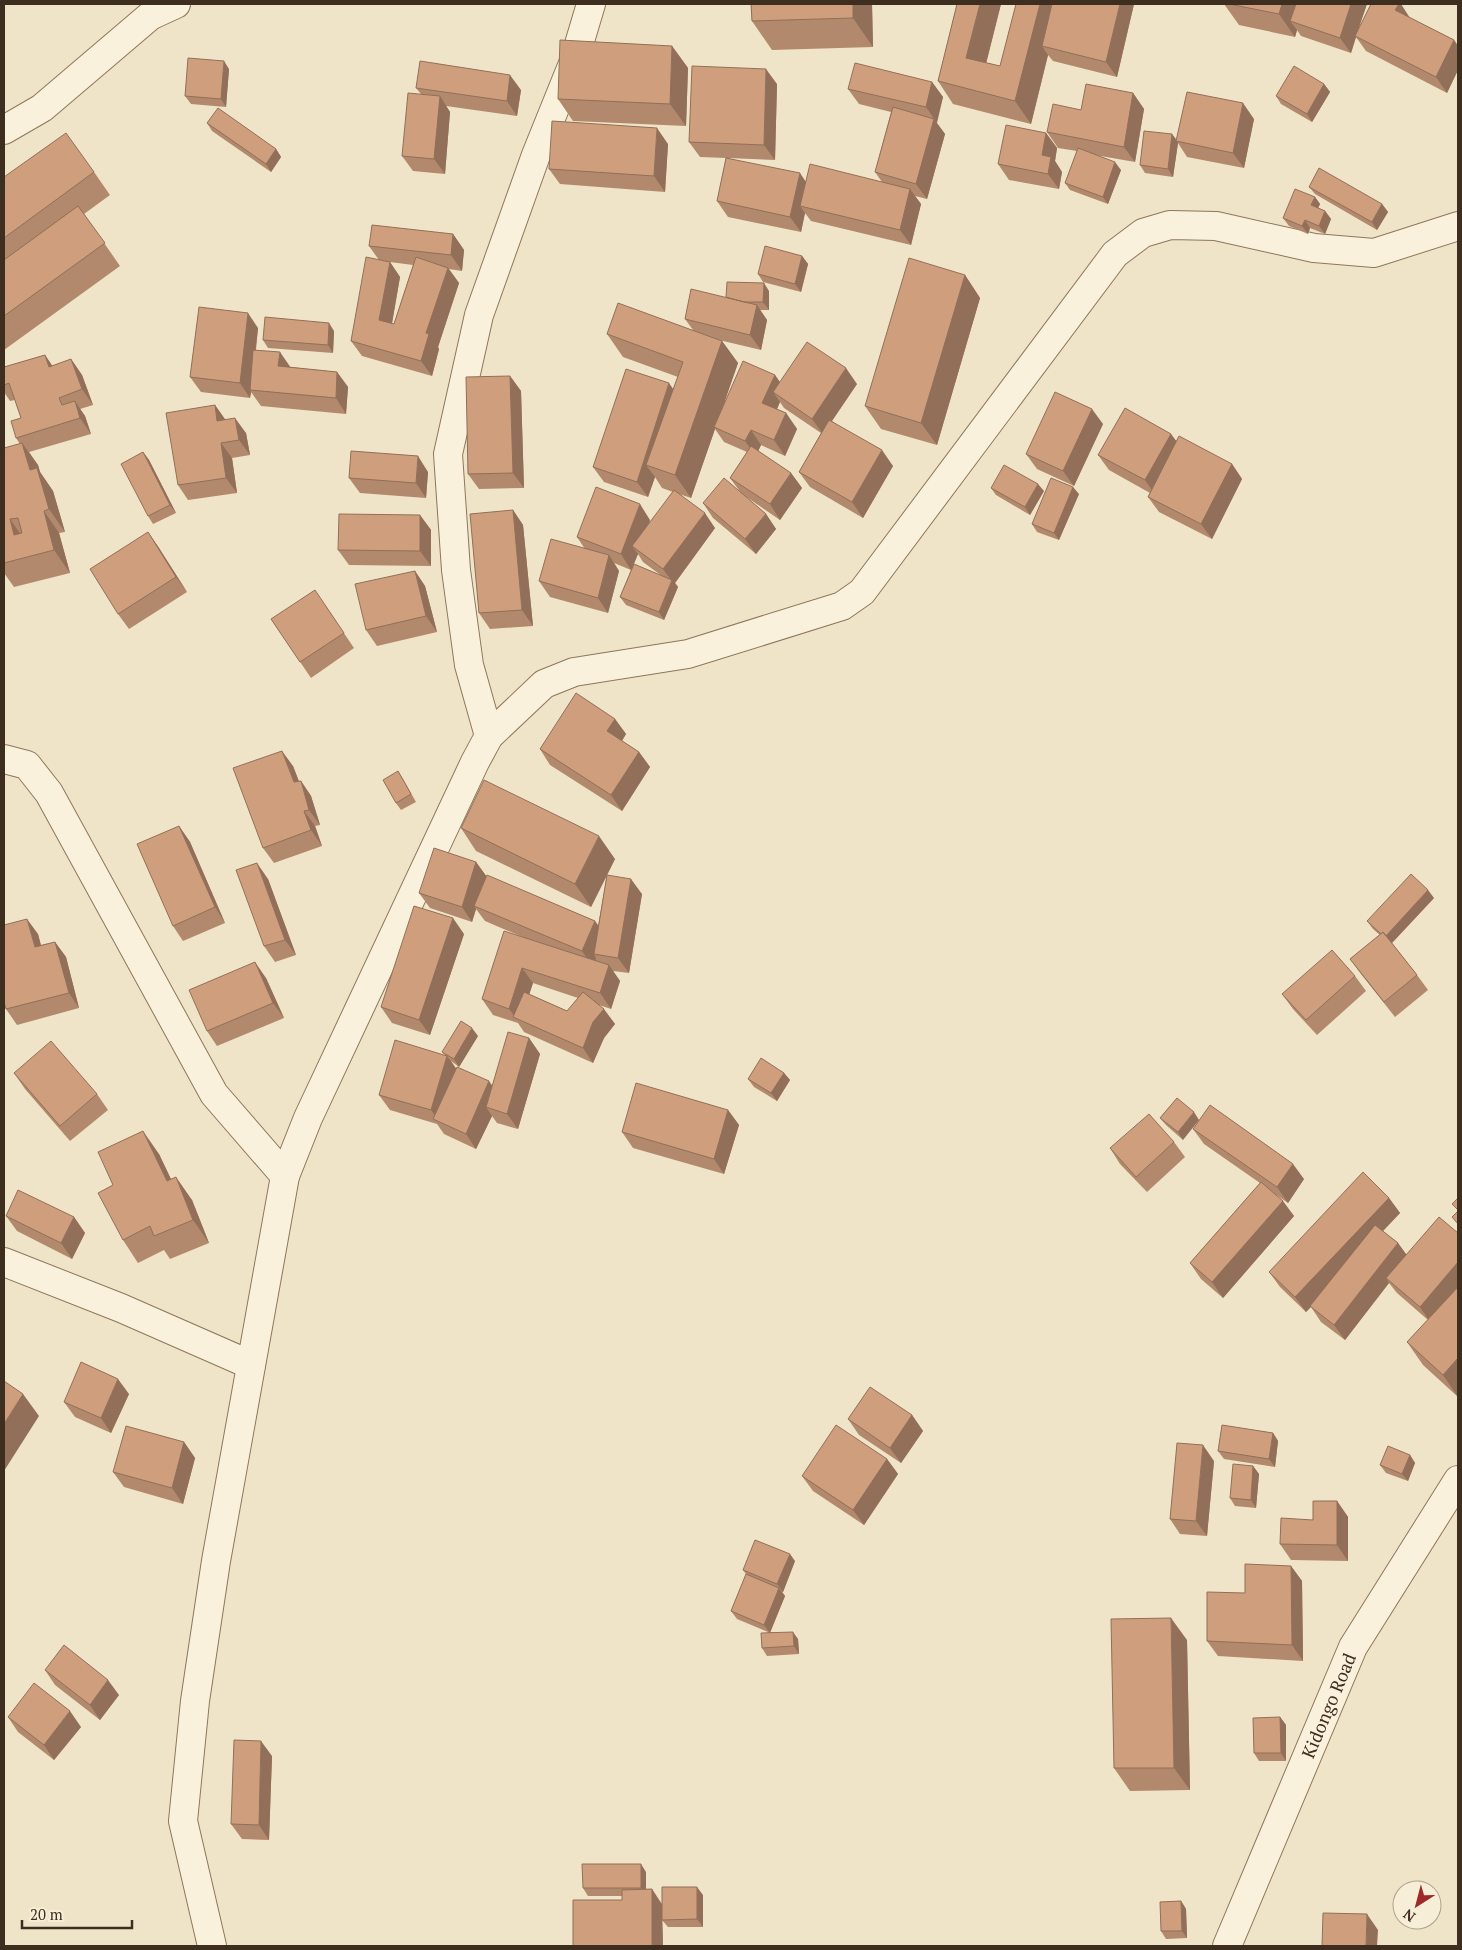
<svg xmlns="http://www.w3.org/2000/svg" width="1462" height="1950" font-family="'PT Serif',serif">
<rect width="100%" height="100%" fill="#f0e4c8"/>
<g fill="none" stroke-linecap="round" stroke-linejoin="round">
<!-- minor casing -->
<g stroke="#8d765c" stroke-width="30">
<g id="minor">
<path d="M4 130 42 108 150 16 176 4"/>
<path d="M489 736 469 665 456 570 448 454 479 315 536 155 574 61 591 4"/>
<path d="M4 759 27 765 49 793 214 1094 285 1176"/>
<path d="M4 1262 121 1308 251 1365"/>
<path d="M212 1946 183 1821 195 1701 216 1561 285 1176 308 1118 475 762 489 736 544 684 574 672 688 654 842 606 862 592 1115 254 1143 233 1170 225 1216 226 1314 248 1374 253 1458 226"/>
<path id="s1" d="M1227 1946 1353 1647 1458 1480"/>
</g>
</g>
<!-- minor -->
<use href="#minor" stroke="#faf1dc" stroke-width="28"/>
</g>
<!-- wall -->
<path fill="#b2896c" fill-rule="evenodd" d="M751 4H872L873 47 772 50 752 21Z
M957 4H1001L986 63 1000 66 1016 4H1134L1117 77 1053 61 1048 55 1031 124 953 104 938 81Z
M1224 4H1367L1359 27 1410 18 1454 40 1458 46V70L1447 93 1366 51 1356 37 1351 53 1301 36 1297 30 1295 37 1239 25Z
M672 46 688 68 686 126 573 121 558 99Z
M229 69 226 107 191 104 185 96Z
M932 82 943 97 936 122 945 134 927 199 915 196 921 204 911 245 811 221 805 213 801 232 728 217 717 201 726 158 700 157 689 142 777 84 775 160 728 158 806 182H882L875 172 891 112 859 104 848 89Z
M1324 84 1330 92 1312 122 1281 104 1276 96Z
M416 88 521 90 517 116 446 106 450 112 445 174 413 171 402 156 421 94Z
M1133 93 1144 109 1135 162 1095 155 1121 170 1108 204 1070 190 1065 183 1077 151 1058 148 1047 132 1081 110Z
M1254 119 1244 168 1187 157 1178 143 1173 177 1145 173 1140 165 1172 134 1177 140Z
M207 123 276 149 281 157 271 172 212 131Z
M1046 133 1057 148 1055 161 1062 172 1059 189 1009 180 998 164Z
M668 144 665 192 560 184 549 169Z
M94 172 110 195 84 214 120 266 4 350V177Z
M1309 187 1382 204 1388 212 1377 230 1315 194Z
M1315 197 1320 204 1318 208 1325 211 1331 219 1325 234 1310 228 1308 234 1289 226 1283 218Z
M453 234 464 250 462 271 449 269 459 283 438 347 439 349 432 376 362 356 351 341 379 260 369 246ZM390 262 413 265 394 324 392 323 400 277Z
M802 256 808 264 801 292 763 282 758 274Z
M965 275 980 298 937 445 881 429 865 406Z
M769 291V310H760L767 320 761 350 719 340 722 341 738 363 724 402 775 375 780 382 857 384 832 421 893 466 863 518 810 487 799 472 821 433 784 408 780 402 777 409 786 413 797 429 785 456 761 445 758 451 791 473 802 488 780 520 742 494 766 514 776 529 756 554 713 518 703 503 741 493 730 478 747 452 724 442 715 429 691 498 679 494 715 528 675 583 678 587 664 620 626 605 620 597 631 570 614 563 619 571 608 613 550 597 539 581 585 549 577 537 650 520 649 525 673 492 662 488 655 477 648 497 604 482 593 467 673 389 678 377 623 357 607 334 693 330 685 319 726 297ZM638 554 643 562 662 576 634 564Z
M258 328 256 350 290 367 337 372 348 387 346 414 261 406 251 392 250 398 201 392 190 377Z
M334 331 333 353 268 348 263 340Z
M45 355 52 366 71 359 82 375 93 405 80 409 85 416 91 434 29 452 38 465 40 472 53 491 65 532 59 533 70 573 14 587 4 573V448L20 444 16 438 21 418 15 400 10 401 4 392V367Z
M510 376 521 391 524 488 479 489 468 474Z
M215 405 225 419 246 433 250 455 232 458 237 493 188 500 178 485Z
M1103 424 1074 486 1037 469 1026 454Z
M1171 434 1176 441 1232 464 1242 479 1212 539 1159 512 1148 497 1150 493 1109 470 1098 455Z
M143 452 149 460 176 513 153 524 148 516Z
M428 472 426 498 360 493 349 478Z
M991 488 1044 491 1030 515 996 495Z
M1079 494 1059 540 1037 532 1032 524Z
M513 510 523 525 533 626 490 629 479 613Z
M420 515 431 530V566L349 565 338 550Z
M148 532 159 548 187 592 129 629 118 614Z
M415 571 425 586 437 632 377 646 366 630Z
M325 605 354 648 311 678 271 619Z
M615 719 626 734 622 741 639 752 650 767 622 811 550 765 540 749Z
M293 766 299 781H301L311 796 320 825 315 826 322 846 274 863 263 848Z
M398 771 403 779 416 802 401 810 396 803Z
M179 826 190 842 225 923 183 941 173 926Z
M461 828 615 859 607 875 642 894 629 973 613 971 620 981 611 1009 599 1005 615 1024 604 1038 593 1063 524 1032 518 1023 493 1015 482 999 525 938 485 921 476 909 472 922 430 908 419 893 476 862 486 876 595 921 598 926 607 875 591 907 476 851ZM533 983 578 998 567 1011 529 994Z
M268 879 296 955 275 962 264 946Z
M1434 898 1392 943 1417 975 1428 990 1395 1017 1361 974 1350 959 1380 935 1373 929 1367 921Z
M38 934 41 945 55 942 66 957 79 1008 17 1025 6 1009Z
M464 934 430 1035 392 1023 381 1007Z
M1355 976 1366 991 1317 1035 1293 1009 1282 994Z
M266 978 284 1018 217 1046 207 1031Z
M478 1036 459 1067 451 1061 456 1069 492 1085 529 1038 540 1054 518 1129 497 1123 492 1116 476 1149 444 1134 437 1124 390 1110 379 1095 445 1055 442 1052Z
M14 1073 97 1094 108 1110 70 1141 25 1089Z
M784 1073 790 1080 777 1101 754 1087 748 1079Z
M1177 1098 1183 1140 1166 1125 1160 1118Z
M728 1110 739 1125 724 1174 633 1148 622 1132Z
M1193 1129 1304 1179 1288 1203 1275 1194 1294 1216 1223 1298 1201 1279 1190 1263 1260 1183 1204 1144Z
M1174 1142 1185 1157 1147 1192 1120 1164 1110 1148Z
M159 1154 171 1180 192 1200 209 1243 170 1259 164 1250 138 1263 123 1240 113 1185Z
M1389 1198 1400 1213 1383 1231 1398 1243 1406 1255 1458 1233V1397L1423 1365 1407 1342 1428 1320 1397 1293 1389 1283 1345 1340 1321 1322 1311 1307 1306 1312 1280 1287 1269 1272Z
M6 1216 74 1217 85 1233 72 1259 17 1231Z
M129 1394 111 1433 75 1417 64 1402Z
M912 1415 923 1431 901 1463 859 1435 848 1419Z
M1273 1433 1278 1441 1275 1467 1224 1459 1218 1451Z
M184 1442 195 1458 183 1504 124 1487 113 1472Z
M1410 1455 1415 1463 1408 1481 1386 1473 1380 1465Z
M887 1459 898 1474 864 1525 813 1491 802 1476Z
M1214 1461 1207 1536 1180 1534 1170 1519Z
M1253 1466 1259 1474 1256 1508 1235 1506 1230 1498Z
M1337 1501 1348 1517V1561L1291 1560 1280 1544Z
M795 1561 783 1592H782L785 1596 770 1632 798 1639 799 1654 767 1656 762 1648 768 1632 737 1619 731 1611 746 1574 743 1570Z
M1291 1566 1302 1581 1303 1661 1218 1656 1207 1641 1245 1593Z
M1187 1640 1190 1790 1130 1791 1114 1768Z
M45 1670 119 1695 100 1720 55 1685Z
M8 1717 81 1727 54 1760 18 1732Z
M1280 1717 1286 1725V1761H1259L1254 1753Z
M272 1756 269 1840 242 1839 231 1824Z
M646 1872V1889H652L662 1904 703 1895V1927H668L662 1920 663 1946H573L622 1900V1896H588L583 1888Z
M1181 1901 1186 1909 1187 1938 1166 1939 1161 1931Z"/>
<!-- shaded-wall -->
<path fill="#916f58" d="M853 4H872L873 47 853 18Z
M980 4H1001L982 80 966 58Z
M1040 4H1061L1042 46 1048 55 1031 124 1015 101Z
M1120 4H1134L1117 77 1106 62Z
M1282 4H1302L1290 21 1297 30 1295 37 1279 14Z
M1351 4H1367L1356 36H1355L1356 37 1351 53 1340 38Z
M1399 4H1401L1410 18 1406 26 1395 10Z
M1454 40 1458 46V70L1447 93 1436 77Z
M672 46 688 68 686 126 670 104Z
M224 61 229 69 226 107 221 99Z
M766 69 777 84 775 160 764 145Z
M510 75 521 90 517 116 507 101Z
M932 82 943 97 937 123 926 107Z
M1324 84 1330 92 1312 122 1307 114Z
M1133 93 1144 109 1135 162 1124 147Z
M440 96 450 112 445 174 434 159Z
M1243 103 1254 119 1244 168 1233 153Z
M934 119 945 134 927 199 916 184Z
M657 128 668 144 665 192 654 176Z
M1046 133 1057 148 1055 161 1062 172 1059 189 1048 174 1042 155Z
M1172 134 1178 143 1173 177 1168 169Z
M276 149 281 157 271 172 266 164Z
M1115 162 1121 170 1108 204 1103 197Z
M800 173 810 188 800 206 805 213 801 232 790 217Z
M910 189 921 204 911 245 900 230Z
M1315 197 1320 204 1316 213 1311 205Z
M1382 204 1388 212 1377 230 1372 222Z
M1325 211 1331 219 1325 234 1319 226Z
M1305 220 1310 228 1308 234 1302 226Z
M453 234 464 250 462 271 451 255Z
M802 256 808 264 801 292 795 284Z
M390 262 400 277 390 335 379 320Z
M448 268 459 283 438 347 439 349 432 376 421 361 426 333Z
M965 275 980 298 937 445 921 423Z
M764 283 769 291V310L763 302Z
M757 305 767 320 761 350 750 335Z
M248 313 258 328 251 390H250L251 392 250 398 240 383Z
M329 323 334 331 333 353 328 345Z
M722 341 738 363 716 427H714L715 429 691 498 675 475Z
M280 352 291 368 278 366Z
M45 355 56 371 49 367Z
M71 359 82 375 93 405 82 389Z
M846 368 857 384 823 434 812 419Z
M337 372 348 387 346 414 336 398Z
M775 375 785 390 773 392 780 402 773 418 762 403Z
M510 376 521 391 524 488 513 473Z
M669 383 680 399 646 465 655 477 648 497 637 482Z
M75 401 85 416 91 434 80 418Z
M215 405 226 421H217Z
M1092 409 1103 424 1074 486 1063 471Z
M786 413 797 429 785 456 774 440Z
M235 418 246 433 250 455 239 440Z
M751 430 761 445 756 456 745 441Z
M1171 434 1182 449 1156 496 1145 480Z
M22 443 38 465 40 472 53 491 65 532 49 509 30 470Z
M221 443 232 458 237 493 226 478Z
M882 450 893 466 863 518 852 502Z
M143 452 149 460 176 513 170 505Z
M418 456 428 472 426 498 416 483Z
M1232 464 1242 479 1212 539 1201 524Z
M791 473 802 488 780 520 770 504Z
M1038 484 1044 491 1030 515 1025 507Z
M1073 487 1079 494 1059 540 1054 533Z
M640 504 650 520 639 551 632 546 638 554 631 570 621 554Z
M513 510 523 525 533 626 522 610Z
M44 511 59 533 70 573 54 550Z
M705 513 715 528 675 583 678 587 664 620 659 612 672 581 663 569Z
M766 514 776 529 756 554 745 539Z
M420 515 431 530V566L420 551Z
M10 519 26 542 30 557 14 535Z
M148 532 159 548 187 592 176 577Z
M609 555 619 571 608 613 598 598Z
M415 571 425 586 437 632 426 616Z
M615 719 626 734 618 747 607 731Z
M282 751 293 766 305 798 294 782Z
M639 752 650 767 622 811 611 795Z
M301 781 311 796 320 825 309 810Z
M304 811 315 826 322 846 311 830Z
M179 826 190 842 225 923 215 907Z
M599 836 615 859 591 907 575 884Z
M476 862 487 877 474 906 476 909 472 922 462 907Z
M257 863 268 879 296 955 285 940Z
M631 879 642 894 629 973 618 958Z
M1428 890 1434 898 1390 945 1385 937Z
M453 918 464 934 430 1035 419 1020Z
M27 919 38 934 45 962 35 947Z
M595 921 606 936 594 954 596 958 593 967 582 951Z
M55 942 66 957 79 1008 69 993Z
M255 962 266 978 284 1018 273 1003Z
M609 965 620 981 611 1009 600 993Z
M522 968 533 983 521 1020 516 1018 509 1009Z
M604 1009 615 1024 604 1038 593 1063 583 1048 593 1022Z
M472 1028 478 1036 459 1067 454 1059Z
M529 1038 540 1054 518 1129 507 1114Z
M447 1056 458 1071 439 1121 431 1110Z
M784 1073 790 1080 777 1101 771 1093Z
M489 1081 500 1097 486 1107 492 1116 476 1149 466 1134Z
M728 1110 739 1125 724 1174 714 1159Z
M1194 1112 1199 1120 1183 1140 1178 1132Z
M143 1131 159 1154 183 1204 167 1181Z
M1293 1164 1304 1179 1288 1203 1277 1187Z
M176 1177 192 1200 209 1243 193 1220Z
M1389 1198 1400 1213 1306 1312 1295 1297Z
M1283 1201 1294 1216 1223 1298 1212 1282Z
M74 1217 85 1233 72 1259 61 1243Z
M1398 1243 1409 1258 1386 1278 1389 1283 1345 1340 1334 1325Z
M1458 1262V1290L1430 1322 1420 1307Z
M1458 1358V1397L1443 1375Z
M118 1379 129 1394 111 1433 101 1418Z
M23 1394 39 1416 4 1471V1424Z
M912 1415 923 1431 901 1463 890 1448Z
M1273 1433 1278 1441 1275 1467 1269 1459Z
M184 1442 195 1458 183 1504 172 1488Z
M1203 1445 1214 1461 1207 1536 1196 1521Z
M1410 1455 1415 1463 1408 1481 1402 1474Z
M887 1459 898 1474 864 1525 853 1510Z
M1253 1466 1259 1474 1256 1508 1251 1500Z
M1337 1501 1348 1517V1561L1337 1545Z
M790 1554 795 1561 783 1592 777 1584Z
M1291 1566 1302 1581 1303 1661 1292 1645Z
M779 1588 785 1596 770 1633 764 1625Z
M1171 1618 1187 1640 1190 1790 1174 1768Z
M793 1632 798 1639 799 1654 794 1646Z
M108 1680 119 1695 100 1720 90 1705Z
M70 1711 81 1727 54 1760 44 1745Z
M1280 1717 1286 1725V1761L1281 1753Z
M261 1741 272 1756 269 1840 259 1825Z
M641 1864 646 1872V1896L641 1888Z
M697 1887 703 1895V1927L697 1919Z
M652 1889 662 1905 663 1946H652Z
M1181 1901 1186 1909 1187 1938 1182 1931Z
M1367 1914 1378 1930 1377 1946H1366Z"/>
<!-- building -->
<path fill="#cf9f7d" stroke="#916f58" fill-rule="evenodd" d="M751 4H853V18L752 21Z
M957 4H980L966 58 1000 66 1016 4H1040L1015 101 938 81Z
M1052 4H1120L1106 62 1042 46Z
M1229 4H1282L1279 14Z
M1296 4H1351L1340 38 1290 21Z
M1371 4H1399L1395 10 1454 40 1436 77 1355 36Z
M560 40 672 46 670 104 558 99Z
M188 58 224 61 221 99 185 96Z
M420 61 510 75 507 101 416 88Z
M855 63 932 82 926 107 848 89Z
M692 66 766 69 764 145 689 142Z
M1294 66 1324 84 1307 114 1276 96Z
M1086 84 1133 93 1124 147 1047 132 1053 104 1081 110Z
M1187 92 1243 103 1233 153 1176 141Z
M408 93 440 96 434 159 402 156Z
M893 107 934 119 916 184 875 172Z
M218 108 276 149 266 164 207 123Z
M552 121 657 128 654 176 549 169Z
M1006 125 1046 133 1042 155 1051 157 1048 174 998 164Z
M1144 131 1172 134 1168 169 1140 165Z
M66 133 94 172 4 238V177Z
M1078 148 1115 162 1103 197 1065 183Z
M726 158 800 173 790 217 717 201Z
M810 164 910 189 900 230 800 206Z
M1319 168 1382 204 1372 222 1309 187Z
M1295 189 1315 197 1311 205 1325 211 1319 226 1305 220 1302 226 1283 218Z
M78 206 105 243 4 316V260Z
M372 225 453 234 451 255 369 246Z
M765 246 802 256 795 284 758 274Z
M366 257 390 262 379 320 394 324 416 257 448 268 426 333 429 334 421 361 351 341Z
M909 258 965 275 921 423 865 406Z
M727 282 764 283 763 302H744L726 297Z
M691 289 757 305 750 335 685 319Z
M618 303 722 341 675 475 646 465 683 362 607 334Z
M199 307 248 313 240 383 190 377Z
M265 317 329 323 328 345 263 340Z
M807 342 846 368 812 419 773 392Z
M253 350 280 352 278 366 337 372 336 398 250 390Z
M45 355 49 367 71 359 82 389 59 398 62 405 75 401 80 418 16 438 11 421 21 418 9 383 4 385V367Z
M743 361 775 375 762 403 786 413 774 440 751 430 745 441 714 427Z
M626 369 669 383 637 482 593 467Z
M510 376 513 473 468 474 466 377Z
M1055 392 1092 409 1063 471 1026 454Z
M215 405 217 421 235 418 239 440 221 443 226 478 178 485 166 413Z
M1125 408 1171 434 1145 480 1098 455Z
M829 420 882 450 852 502 799 472Z
M1179 436 1232 464 1201 524 1148 497Z
M22 443 30 470 37 468 49 509 44 511 54 550 4 563V448ZM18 518 22 533 14 535 10 519Z
M751 446 791 473 770 504 730 478Z
M351 451 418 456 416 483 349 478Z
M143 452 170 505 148 516 121 464Z
M1004 465 1038 484 1025 507 991 488Z
M724 478 766 514 745 539 703 503Z
M1051 478 1073 487 1054 533 1032 524Z
M596 487 640 504 621 554 577 537Z
M674 490 705 513 663 569 632 546Z
M513 510 522 610 479 613 470 514Z
M339 514 420 515V551L338 550Z
M148 532 176 577 118 614 90 569Z
M551 539 609 555 598 598 539 581Z
M634 564 672 580 659 612 620 597Z
M415 571 426 616 366 630 355 584Z
M315 590 344 633 300 662 271 619Z
M576 693 615 719 607 731 639 752 611 795 540 749Z
M282 751 294 782 301 781 309 810 304 811 311 830 263 848 233 768Z
M398 771 411 794 396 803 383 780Z
M484 780 599 836 575 884 461 828Z
M179 826 215 907 173 926 137 844Z
M434 848 476 862 462 907 419 893Z
M257 863 285 940 264 946 236 870Z
M1411 874 1428 890 1386 936 1383 932 1381 934 1367 921Z
M487 875 595 921 582 951 474 906Z
M607 875 631 879 618 958 594 954Z
M414 906 453 918 419 1020 381 1007Z
M27 919 35 947 55 942 69 993 6 1009 4 1002V925Z
M504 931 609 965 600 993 522 968 509 1009 482 999Z
M1383 932 1417 975 1384 1002 1350 959Z
M1332 950 1355 976 1306 1020 1282 994Z
M255 962 273 1003 207 1031 189 990Z
M524 992 567 1011 583 992 604 1009 593 1022 583 1048 513 1017Z
M461 1021 472 1028 454 1059 442 1052Z
M508 1032 529 1038 507 1114 486 1107Z
M395 1040 447 1056 431 1110 379 1095Z
M51 1041 97 1094 60 1126 14 1073Z
M761 1058 784 1073 771 1093 748 1079Z
M457 1067 489 1081 466 1134 433 1119Z
M636 1083 728 1110 714 1159 622 1132Z
M1177 1098 1194 1112 1178 1132 1160 1118Z
M1210 1105 1293 1164 1277 1187 1193 1129Z
M1149 1114 1174 1142 1136 1177 1110 1148Z
M143 1131 167 1181 176 1177 193 1220 154 1236 150 1226 123 1240 98 1193 113 1185 98 1152Z
M1363 1172 1389 1198 1295 1297 1269 1272Z
M1261 1182 1283 1201 1212 1282 1190 1263Z
M18 1190 74 1217 61 1243 6 1216Z
M1458 1198V1210L1452 1204Z
M1458 1211V1224L1452 1217Z
M1439 1217 1458 1233V1262L1420 1307 1386 1278Z
M1375 1225 1398 1243 1334 1325 1310 1306Z
M1458 1287V1358L1443 1375 1407 1342Z
M81 1362 118 1379 101 1418 64 1402Z
M4 1381 23 1394 4 1424Z
M870 1387 912 1415 890 1448 848 1419Z
M836 1425 887 1459 853 1510 802 1476Z
M1222 1425 1273 1433 1269 1459 1218 1451Z
M126 1426 184 1442 172 1488 113 1472Z
M1177 1443 1203 1445 1196 1521 1170 1519Z
M1388 1446 1410 1455 1402 1474 1380 1465Z
M1233 1464 1253 1466 1251 1500 1230 1498Z
M1313 1501H1337V1545L1280 1544 1281 1518 1313 1520Z
M755 1540 790 1554 777 1584 743 1570Z
M1245 1564 1291 1566 1292 1645 1207 1641V1592L1245 1593Z
M746 1574 779 1588 764 1625 731 1611Z
M1171 1618 1174 1768H1114L1111 1619Z
M793 1632 794 1646 762 1648 761 1633Z
M64 1645 108 1680 90 1705 45 1670Z
M34 1683 70 1711 44 1745 8 1717Z
M1280 1717 1281 1753H1254L1253 1718Z
M234 1740 261 1741 259 1825 231 1824Z
M582 1864H641V1888H583Z
M662 1887H697V1919L662 1920Z
M652 1889V1946H573V1900H622V1890Z
M1181 1901 1182 1931H1161L1160 1902Z
M1323 1913 1367 1914 1366 1946H1322Z"/>
<g text-anchor="middle" dominant-baseline="central" stroke-width="4" stroke-linejoin="round" paint-order="stroke">
<!-- street labels -->
<g font-size="18" fill="#3d2e20" stroke="#f7eed8">
<text stroke="none"><textPath href="#s1" startOffset="261">Kidongo Road</textPath></text>
</g>
</g>
<!-- border -->
<rect width="1462" height="1950" fill="none" stroke="#3d2e20" stroke-width="10"/>
<!-- north arrow -->
<g transform="translate(1417 1905) rotate(216)"><circle r="24" fill="#f7eed8" stroke="#ada18e"/>
<path d="M0-4L9 19L0 12L-9 19Z" fill="#9e2a2b"/>
<text y="-8" font-size="14" font-weight="bold" text-anchor="middle" fill="#3d2e20">N</text>
</g>
<!-- scale -->
<path d="M22 1920v8h110v-8" fill="none" stroke="#3d2e20" stroke-width="2.5"/>
<text x="30" y="1920" font-size="15" fill="#3d2e20" stroke="#f7eed8" stroke-width="4" paint-order="stroke">20 m</text>
</svg>
